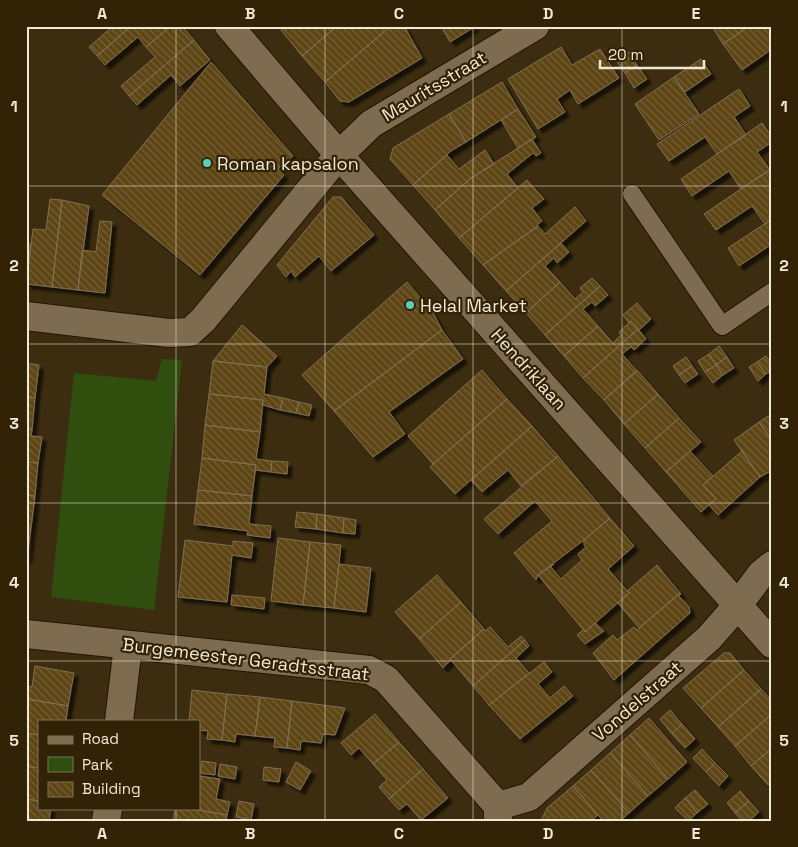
<svg xmlns="http://www.w3.org/2000/svg" width="798" height="847" font-family="'Space Grotesk',sans-serif">
<defs>
<pattern id="building-back-hatch" width="6" height="6" patternUnits="userSpaceOnUse" patternTransform="scale(1.25)"><rect width="6" height="6" fill="#5d4514"/><path d="M-1 5l2 2M0 0l6 6M5-1l2 2" fill="none" stroke="#756035"/></pattern>
<filter id="shadow"><feDropShadow dx="4.5" dy="4.5" stdDeviation="1" flood-color="#0009"/></filter>
</defs>
<rect width="100%" height="100%" fill="#3c2d10"/>
<!-- green -->
<path fill="#304e0e" d="M162 359 182 360 154 610 51 597 74 373 156 381Z"/>
<!-- building -->
<path fill="url(#building-back-hatch)" stroke="#816f52" filter="url(#shadow)" d="M113 26H131L97 56 89 47Z
M131 26H171L146 47 138 37 105 65 97 56Z
M171 26H182L194 40 129 96 121 86 155 57 146 47Z
M286 26H337L302 56 281 30Z
M337 26H391L325 82 302 56Z
M391 26H404L422 58 349 102 340 101 325 82Z
M441 26H476L450 42Z
M712 26H749L723 44Z
M749 26H767L772 33V49L742 70 723 44Z
M194 40 210 60 180 86 171 75 137 105 129 96Z
M561 47 572 65 600 49 619 78 578 104 570 90 557 99 565 112 538 129 508 79Z
M629 52 637 65 625 73 616 60Z
M701 59 711 74 685 92 674 77Z
M211 62 293 156 278 169 284 175 200 275 102 195Z
M637 65 647 79 634 88 625 73Z
M674 77 699 114 659 140 635 104Z
M502 82 518 109 466 142 449 114Z
M739 89 750 106 734 117 746 135 717 154 705 137 669 161 657 144Z
M518 109 536 137 518 148 501 120Z
M449 114 466 142 451 151 413 185 390 159 393 148Z
M762 123 772 137V142L757 152 770 170 741 189 729 171 692 196 681 179Z
M532 139 541 153 536 156 533 153 507 174 518 188 459 238 435 210 471 178Z
M485 150 494 164 471 178 435 210 413 185 447 155 459 169Z
M772 168V219L765 224 752 206 716 230 704 214Z
M527 180 544 199 532 208 542 221 537 225 538 226 483 265 459 238Z
M333 197H341L374 235 331 271 319 256 295 277 291 271 286 277 277 265Z
M50 199 62 200 52 287 26 284 33 229 46 230Z
M62 200 89 206 78 290 52 287Z
M575 207 586 221 506 291 483 265 538 226 545 234Z
M772 219V244L739 266 728 248Z
M100 221 112 222 105 293 78 290 82 250 96 252Z
M561 243 569 252 557 263 554 258 545 266 560 282 526 313 506 291Z
M26 244H31L26 282Z
M592 278 600 286 545 335 526 313 560 282 575 299 583 292 580 288Z
M407 282 433 313 442 330 334 411 302 375Z
M600 286 608 295 595 306 592 302 583 309 598 326 564 356 545 335Z
M637 303 651 319 639 330 631 321 629 323 623 315Z
M631 321 638 329 583 378 564 356 598 326 613 343 621 335 619 332Z
M242 325 277 356 267 367 213 361Z
M638 329 646 339 634 350 631 347 622 354 637 371 604 400 583 378Z
M442 330 463 359 389 412 405 434 373 457 334 411Z
M719 346 727 357 716 365 709 354Z
M709 354 716 365 705 372 698 361Z
M766 356 772 365V371L766 374 757 362Z
M686 357 692 366 679 375 673 366Z
M727 357 734 368 723 375 716 365Z
M213 361 267 367 264 394 283 398 280 410 263 405V400L209 394Z
M757 362 766 374 758 381 749 367Z
M26 363 39 365 35 398 26 396Z
M716 365 723 375 713 383 705 372Z
M692 366 698 374 685 383 679 375Z
M482 370 507 399 433 464 408 436Z
M637 370 658 394 624 424 604 400Z
M209 394 263 400 260 432 205 425Z
M658 394 679 418 645 448 624 424Z
M26 396 35 398 32 430 26 429Z
M283 398 299 402 296 413 280 410Z
M507 399 532 426 455 494 430 467Z
M299 402 312 405 309 416 296 413Z
M772 414V441L759 422Z
M679 418 701 442 666 472 645 448Z
M759 422 772 441V473L769 472 760 477 734 440Z
M205 425 260 432 256 459 272 461 271 472 255 470 256 465 202 458Z
M532 426 558 456 521 486 508 470 482 492 471 480Z
M26 429 32 430 31 436 42 437 38 463 26 462Z
M690 451 713 476 703 485 716 499 701 512 666 472Z
M742 451 760 477 718 515 709 505 716 499 703 485Z
M558 456 610 518 584 540 538 575 536 580 514 553 552 521 535 501 498 534 484 519Z
M202 458 256 465 252 496 198 490Z
M272 461 288 462 287 474 271 472Z
M26 462 38 463 35 496 26 495Z
M198 490 252 496 249 524 271 526 270 538 247 535 248 531 194 524Z
M26 495 35 496 31 528H26Z
M297 512 317 514 316 529 295 527Z
M317 514 344 518 343 533 316 529Z
M344 518 356 520 355 534 343 533Z
M610 518 634 546 608 569 629 593 585 632 538 575 554 564 551 567 561 579 582 560 578 554 586 547 584 545V540Z
M26 528H31L27 560H26Z
M278 538 310 542 303 605 271 601Z
M185 540 233 546V541L253 543 251 558 232 555 227 602 178 597Z
M310 542 341 545 334 608 303 605Z
M339 564 371 568 366 612 334 608Z
M657 565 680 593 639 628 618 603 629 593 627 591Z
M437 575 461 602 419 639 395 612Z
M680 593 681 594 679 596 689 607 690 613 614 680 593 653 613 635 617 640 634 627 637 630Z
M232 595 265 598 264 609 231 605Z
M461 602 484 629 450 659 451 660 443 668 419 639Z
M595 623 604 631 585 644 577 635 583 630 585 632Z
M490 627 508 647 521 636 525 640 473 686 450 659 484 629 485 631Z
M525 640 529 646 516 658 529 673 489 705 473 686Z
M724 653H730L744 670 701 708 683 688Z
M544 662 552 672 538 684 550 698 564 686 573 696 520 739 489 705Z
M35 666 74 673 68 706 26 699V686L32 687Z
M744 670 761 689 718 727 701 708Z
M761 689 772 701V714L735 746 718 727Z
M192 690 227 694 222 740 207 739 208 731 199 730V721H189Z
M227 694 260 697 255 736 236 734 235 742 222 740Z
M260 697 292 701 287 748 274 747 275 738 255 736Z
M29 699 68 706 66 721H39V735L26 733Z
M292 701 345 708 335 735 323 734 321 743 301 741 300 750 287 748Z
M670 710 682 724 672 734 660 719Z
M375 714 399 742 373 764 359 748 351 755 341 743Z
M772 714V748L751 766 735 746Z
M649 718 687 762 668 779 630 735Z
M682 724 695 739 685 748 672 734Z
M26 733 39 735V768L26 766Z
M630 735 668 779 648 796 610 753Z
M399 742 423 769 389 799 379 787 387 780 373 764Z
M772 748V782L768 785 751 766Z
M702 749 715 763 706 772 693 758Z
M610 753 648 796 629 813 591 770Z
M202 761 216 763 215 775 200 773Z
M296 762 311 771 300 790 286 782Z
M715 763 728 776 719 786 706 772Z
M220 764 237 767 235 779 218 776Z
M26 766 39 768V801L26 799Z
M264 767 281 769 279 782 263 780Z
M423 769 448 798 421 820 407 804 399 810 389 799Z
M591 770 629 813 620 821H603L573 786Z
M199 776 220 779 216 799 230 802 227 815 187 808H199Z
M573 786 598 815 591 821H541L547 808Z
M695 790 708 804 697 813 685 798Z
M740 791 749 801 735 813 727 803Z
M685 798 697 813 688 821 675 808Z
M26 799 39 801V808H51L49 821H26Z
M239 801 254 804 251 820 236 817Z
M749 801 759 812 749 821H742L735 813Z
M175 808H187L227 815 226 821H173Z"/>
<g fill="none" stroke-linecap="round" stroke-linejoin="round">
<!-- service casing -->
<g stroke="#231500" stroke-width="20">
<path id="service" d="M632 194 722 326 772 292"/>
</g>
<!-- minor casing -->
<g stroke="#231500" stroke-width="30">
<path id="minor" d="M229 26 339 155 772 644
M26 316 169 333 190 332 203 320 339 155 371 124 535 26
M26 634 369 670 386 679 498 806
M119 721 128 646
M106 821 108 808
M498 821V806L529 797 709 638 738 605 761 574 772 565"/>
</g>
<!-- service -->
<use href="#service" stroke="#7d6c4f" stroke-width="18"/>
<!-- minor -->
<use href="#minor" stroke="#7d6c4f" stroke-width="28"/>
</g>
<!-- grid -->
<path fill="none" stroke="#f1e8d7" stroke-width="1" stroke-opacity="0.55" d="M176 26V721M325 26V821M473 26V821M622 26V821M26 186H772M26 344H772M26 503H772M26 661H772M176 808V821"/>
<!-- markers -->
<g fill="#5acebd" stroke="#322306" stroke-width="2">
<circle cx="207" cy="163" r="5"/>
<circle cx="410" cy="305" r="5"/>
</g>
<g text-anchor="middle" dominant-baseline="central" stroke-width="4.5" stroke-linejoin="round" paint-order="stroke">
<!-- street labels -->
<g font-size="18" fill="#f1e8d7" stroke="#322306">
<text transform="translate(434 86) rotate(-31)">Mauritsstraat</text>
<text transform="translate(529 369) rotate(48)">Hendriklaan</text>
<text transform="translate(246 659) rotate(7)">Burgemeester Geradtsstraat</text>
<text transform="translate(637 701) rotate(-41)">Vondelstraat</text>
</g>
<!-- poi labels -->
<g font-size="18" fill="#f1e8d7" stroke="#322306" text-anchor="start">
<text x="217" y="163">Roman kapsalon</text>
<text x="420" y="305">Helal Market</text>
</g>
</g>
<!-- border -->
<rect width="798" height="847" fill="none" stroke="#322306" stroke-width="55"/>
<!-- legend -->
<rect x="38" y="720" width="162" height="90" fill="#322306" stroke="#7e725a"/>
<rect x="48" y="736" width="25" height="8" fill="#7d6c4f" stroke="#7e725a"/>
<text x="82" y="744" font-size="15" fill="#f1e8d7">Road</text>
<rect x="48" y="757" width="25" height="15" fill="#304e0e" stroke="#7e725a"/>
<text x="82" y="770" font-size="15" fill="#f1e8d7">Park</text>
<rect x="48" y="782" width="25" height="15" fill="url(#building-back-hatch)" stroke="#7e725a"/>
<text x="82" y="794" font-size="15" fill="#f1e8d7">Building</text>
<!-- scale -->
<path d="M600 60v8h104v-8" fill="none" stroke="#f1e8d7" stroke-width="2.5"/>
<text x="608" y="60" font-size="15" fill="#f1e8d7" stroke="#322306" stroke-width="4" paint-order="stroke">20 m</text>
<rect x="28" y="28" width="742" height="792" fill="none" stroke="#f1e8d7" stroke-width="2"/>
<g font-size="16" text-anchor="middle" font-weight="bold" fill="#f1e8d7">
<text x="102" y="19">A</text>
<text x="250" y="19">B</text>
<text x="399" y="19">C</text>
<text x="548" y="19">D</text>
<text x="696" y="19">E</text>
<text x="14" y="112">1</text>
<text x="784" y="112">1</text>
<text x="14" y="271">2</text>
<text x="784" y="271">2</text>
<text x="14" y="429">3</text>
<text x="784" y="429">3</text>
<text x="14" y="588">4</text>
<text x="784" y="588">4</text>
<text x="14" y="746">5</text>
<text x="784" y="746">5</text>
<text x="102" y="839">A</text>
<text x="250" y="839">B</text>
<text x="399" y="839">C</text>
<text x="548" y="839">D</text>
<text x="696" y="839">E</text>
</g>
</svg>
